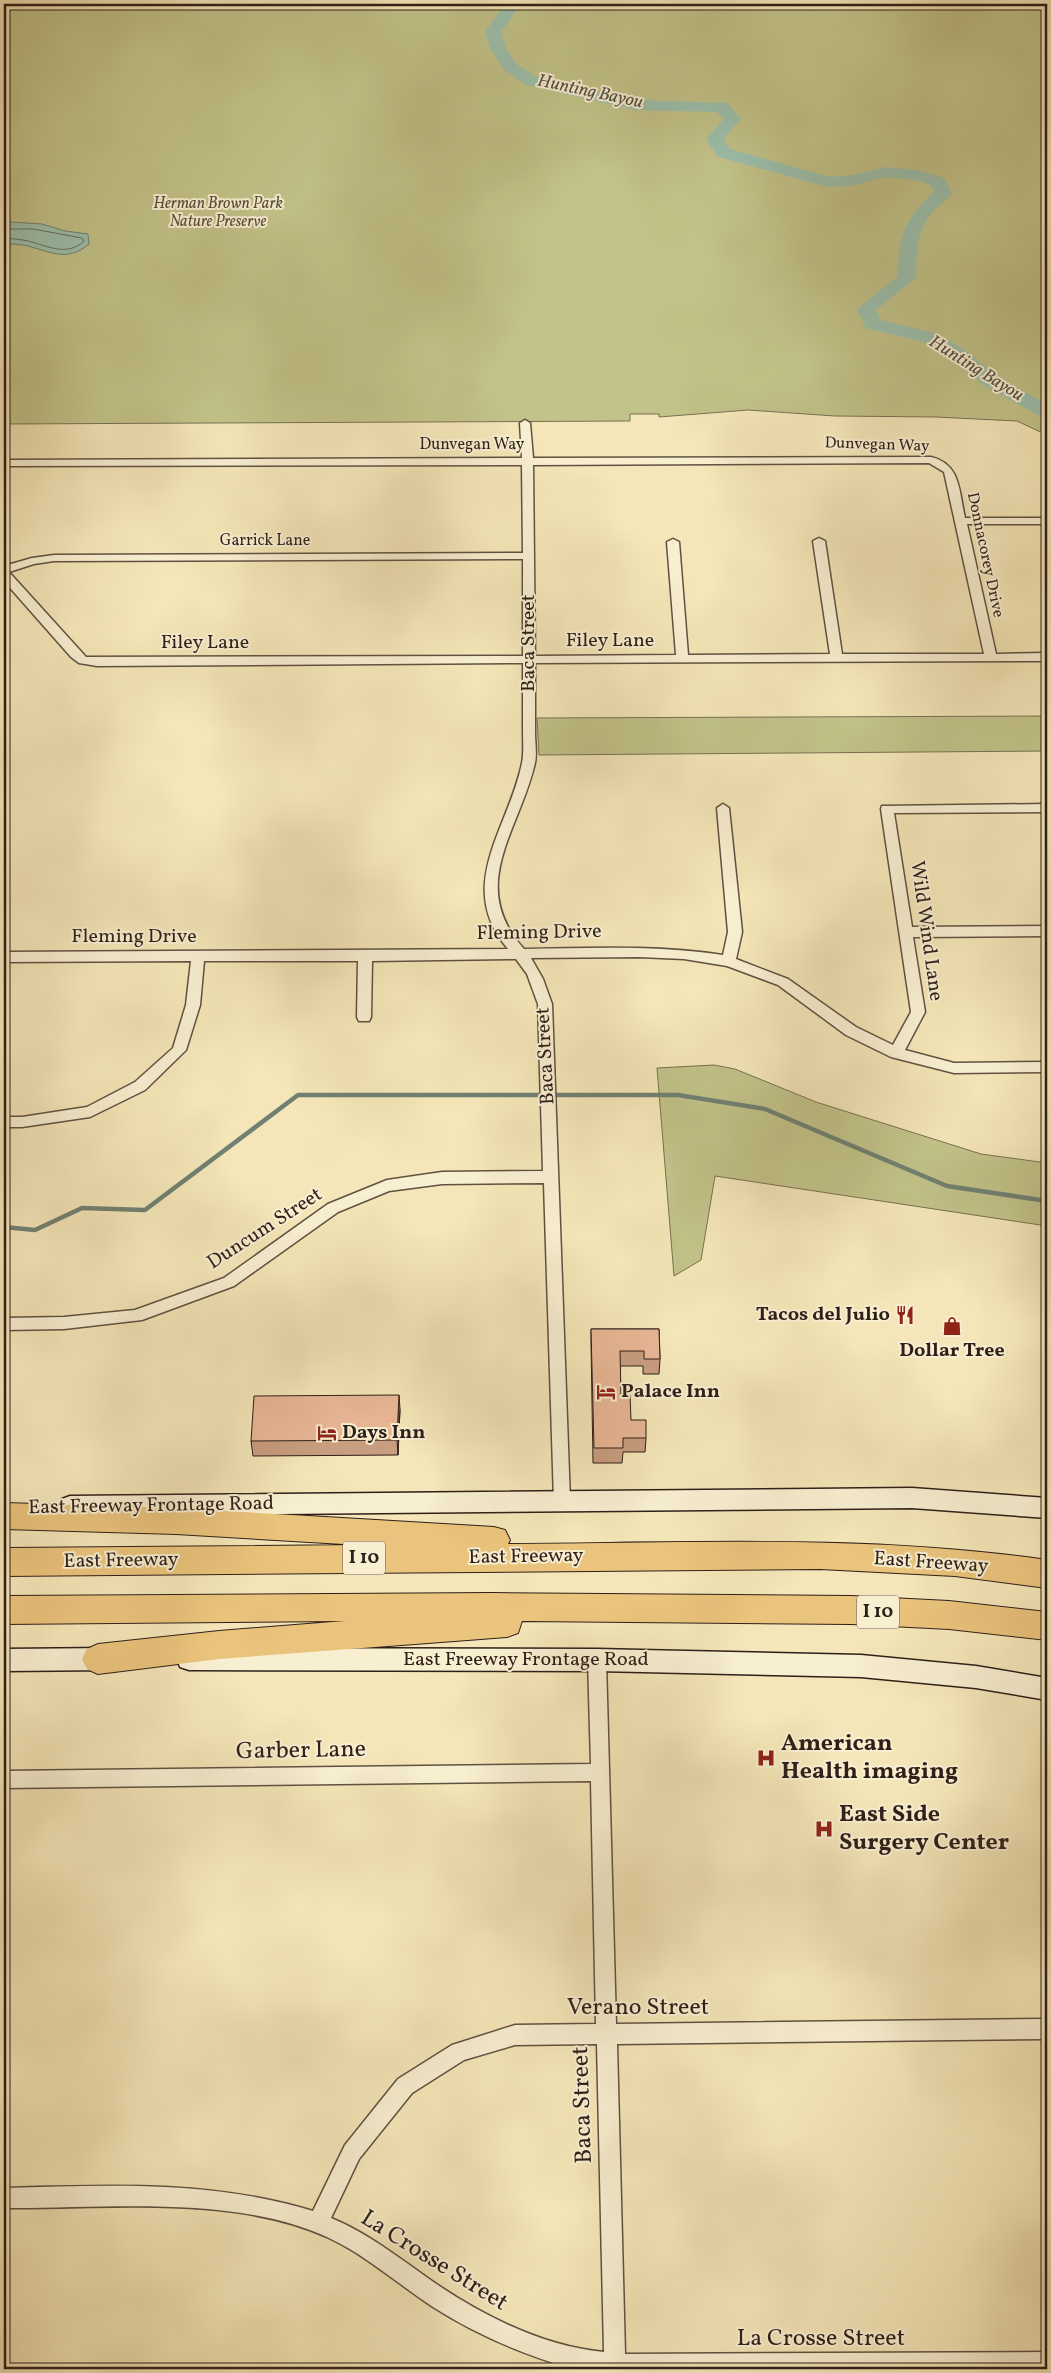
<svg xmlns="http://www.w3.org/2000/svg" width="1051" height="2373" font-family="Vollkorn,serif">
<rect width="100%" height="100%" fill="#f4e6b8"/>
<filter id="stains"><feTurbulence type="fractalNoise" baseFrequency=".004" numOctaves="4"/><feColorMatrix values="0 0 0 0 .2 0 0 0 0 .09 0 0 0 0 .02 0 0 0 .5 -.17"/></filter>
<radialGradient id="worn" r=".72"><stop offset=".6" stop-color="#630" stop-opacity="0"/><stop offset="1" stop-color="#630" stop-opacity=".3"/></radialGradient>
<!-- green -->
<path fill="#c2c38a" stroke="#787152" d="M4 4H1047V435L1017 421 936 417 835 416 748 410 659 417V414H630V421L4 424Z
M1047 716V751L539 755 537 718Z
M714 1065 735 1069 816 1102 981 1154 1047 1163V1226L715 1176 701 1260 674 1276 657 1068Z"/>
<!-- water -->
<path fill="#9cc0ad" stroke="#708072" d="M11 222 42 224 65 231 88 234 89 244C65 264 49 250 23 245 17 244 10 244 4 243V225Z"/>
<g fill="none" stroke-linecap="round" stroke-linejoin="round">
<!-- shore -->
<path stroke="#657063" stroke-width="1" d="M4 229H33L82 238 84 241C67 257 48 246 28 241 20 239 12 239 4 238"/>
<!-- stream -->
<path stroke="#708072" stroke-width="4.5" d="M4 1227 35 1230 82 1208 145 1210 298 1095H678L765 1109 947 1186 1047 1201"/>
<!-- river -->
<path fill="#9cc0ad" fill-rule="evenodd" d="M505 4H521L501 32 506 48 516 64 538 78 635 100 727 103 741 119 723 139 730 149 829 177 854 175 885 167 916 170 944 178 952 193C946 201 938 206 932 213 917 229 916 257 916 278L876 310 881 320 938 334 968 352 997 377 1047 404V418L1040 416 983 385 954 360 924 342 866 328 857 309 898 276C897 239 906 216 934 192L931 185 914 180 885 177 855 185 828 187 718 157 706 139 724 119 716 112 635 110 527 85 504 70 490 48 485 32Z"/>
<!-- minor casing -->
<g stroke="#605141" stroke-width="3">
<path id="minor" d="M525 420 530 423 533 458 931 457C961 464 959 492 965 518H1047V524H967L996 654 1047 653V661L535 663C535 686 535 709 535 732 535 742 537 754 535 763 520 830 466 885 524 949 591 948 657 945 723 955L728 932 717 808 723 804 729 808 742 932 736 959 788 979 856 1027 893 1045 911 1012 881 809 882 806 1047 804V812L894 813 912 927 1047 926V936L913 937 925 1012 905 1050 954 1063 1047 1062V1072L954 1073 891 1057 846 1035 778 985 727 966 684 959 639 957 531 958 543 979 552 1004 570 1501 568 1506 562 1508 556 1506 554 1501 544 1183 442 1184 389 1191 338 1212 234 1286 142 1320 64 1329 4 1330V1318L64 1317 135 1310 224 1278 328 1204 387 1180 442 1172 543 1171 538 1004 527 974 516 959 372 961 371 1017 369 1021H359L357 1017 358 961H204L200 1005 186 1050 145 1090 90 1117 22 1127H4V1117H22L87 1107 135 1082 173 1048 186 1005 191 961 4 962V952L508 949C454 886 509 828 522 763 524 753 523 742 523 732 523 709 523 686 523 663L97 666 79 663 71 657 4 581V566L32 558 54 555 523 553 522 465 4 466V460L522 458 520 423ZM929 463 944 472 984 654H842L825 541 819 538 813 541 830 654 688 655 679 542 673 539 667 542 676 655 535 656 533 465ZM523 559V656L86 657 9 572 34 564 54 561Z
M597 1652 603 1654 606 1660 616 2024 1047 2019V2039L617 2044 625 2354 1047 2352V2369H574C524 2355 477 2335 433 2307 398 2284 367 2256 329 2238 235 2194 105 2209 4 2208V2188C109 2185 212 2180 313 2211L345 2145 398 2079 452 2045 515 2025 596 2024 591 1781 4 1788V1771L591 1764 588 1660 591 1654ZM597 2044 604 2352C542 2346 483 2316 432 2281 399 2258 368 2233 331 2218L359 2159 412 2093 464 2060 515 2045Z"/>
</g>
<!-- secondary casing -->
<g stroke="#2e1f19" stroke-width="3">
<path id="secondary" d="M912 1488 1047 1498V1518L912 1508 70 1516 62 1513 58 1506 62 1499 70 1496Z
M111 1648 120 1651 123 1659 120 1667 111 1670 4 1671V1649Z
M189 1648 597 1649 861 1655 976 1666 1047 1678V1700L976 1688 861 1677 597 1671 189 1670 180 1667 177 1659 180 1651Z"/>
</g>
<!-- motorway casing -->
<g stroke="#2e1f19" stroke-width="2">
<path id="motorway" d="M4 1503 176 1508 494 1527 505 1530 510 1540 508 1544C688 1543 868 1534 1047 1560V1588L955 1576 820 1569 4 1576V1548L360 1545 176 1534 4 1529Z
M492 1593 851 1596 949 1601 1047 1612V1640L949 1629 851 1624 522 1621 518 1633 507 1637 219 1659 98 1674 87 1669 82 1659 87 1649 98 1644 219 1631 345 1621 4 1624V1596Z"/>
</g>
<!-- minor -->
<use href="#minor" fill="#f8efd1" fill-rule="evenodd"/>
<!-- secondary -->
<use href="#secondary" fill="#f8efd1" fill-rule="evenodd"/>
<!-- motorway -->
<use href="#motorway" fill="#eac37c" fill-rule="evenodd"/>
</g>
<!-- wall -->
<path fill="#c89d80" stroke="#2e1f19" d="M591 1329H659L660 1359 659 1374H643V1366H620L621 1395 631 1420 646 1438 645 1452H623L622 1463H593L591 1344Z
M400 1409 398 1455 253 1456 251 1441Z"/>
<!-- shaded-wall -->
<path fill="#a27f68" stroke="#2e1f19" d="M399 1395 400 1409 398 1455 397 1440Z
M4 1816 6 1821 4 1835Z"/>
<!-- building -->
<path fill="#e8b695" stroke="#2e1f19" d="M591 1329H659L660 1359H644V1351H620L621 1395H630L631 1420H646V1438H623V1448H594Z
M399 1395 397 1440 251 1441 254 1396Z"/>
<!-- icons -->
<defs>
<g id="restaurant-bare" transform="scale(1.5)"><path d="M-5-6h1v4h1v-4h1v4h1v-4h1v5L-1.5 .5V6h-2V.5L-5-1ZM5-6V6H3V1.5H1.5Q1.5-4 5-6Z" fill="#8f2418" stroke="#f8efd1" stroke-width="2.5" paint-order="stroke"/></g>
<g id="shop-bare" transform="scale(1.5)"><path d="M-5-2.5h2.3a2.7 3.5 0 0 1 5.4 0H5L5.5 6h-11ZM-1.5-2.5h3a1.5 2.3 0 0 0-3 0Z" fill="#8f2418" stroke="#f8efd1" stroke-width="2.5" paint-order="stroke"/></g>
<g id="hotel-bare" transform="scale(1.5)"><path d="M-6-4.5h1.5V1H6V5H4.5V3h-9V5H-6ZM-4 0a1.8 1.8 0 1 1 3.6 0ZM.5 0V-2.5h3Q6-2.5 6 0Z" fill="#8f2418" stroke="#f8efd1" stroke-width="2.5" paint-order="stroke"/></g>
<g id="hospital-bare" transform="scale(1.5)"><path d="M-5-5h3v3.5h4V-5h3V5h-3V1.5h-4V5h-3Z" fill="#8f2418" stroke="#f8efd1" stroke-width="2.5" paint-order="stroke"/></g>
</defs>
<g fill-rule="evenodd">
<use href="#restaurant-bare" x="905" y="1315"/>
<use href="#shop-bare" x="952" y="1326"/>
<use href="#hotel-bare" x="606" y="1392"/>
<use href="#hotel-bare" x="327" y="1433"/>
<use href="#hospital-bare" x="766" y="1758"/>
<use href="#hospital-bare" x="824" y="1829"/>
</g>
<g text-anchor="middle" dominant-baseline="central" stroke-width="4" stroke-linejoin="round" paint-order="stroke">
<!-- far-park labels -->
<g font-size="16" font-style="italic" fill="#5a503b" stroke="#f8efd1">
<text x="218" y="204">Herman Brown Park<tspan x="218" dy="18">Nature Preserve</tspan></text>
</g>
<!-- far-street labels -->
<g font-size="16" fill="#2e1f19" stroke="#f8efd1">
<text x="472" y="445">Dunvegan Way</text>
<text transform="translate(877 445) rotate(2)">Dunvegan Way</text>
<text x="265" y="541">Garrick Lane</text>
<text transform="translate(985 555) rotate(78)">Donnacorey Drive</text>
</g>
<!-- far-water labels -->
<g font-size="18" font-style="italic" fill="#4f4f45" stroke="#f8efd1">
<text transform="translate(590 92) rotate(12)">Hunting Bayou</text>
<text transform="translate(976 369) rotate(32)">Hunting Bayou</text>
</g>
<!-- shield labels -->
<g fill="#f8efd1" stroke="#6b5d50" stroke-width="1">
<rect x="343" y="1541.5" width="42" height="33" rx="4"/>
<rect x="857" y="1595.5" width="42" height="33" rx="4"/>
</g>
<g font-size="19" font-weight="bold" fill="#2e1f19">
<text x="364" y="1558">I 10</text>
<text x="878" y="1612">I 10</text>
</g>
<!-- street labels -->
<g font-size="20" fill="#2e1f19" stroke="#f8efd1">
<text x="610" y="641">Filey Lane</text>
<text x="205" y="643">Filey Lane</text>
<text transform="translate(529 643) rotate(-90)">Baca Street</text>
<text transform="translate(926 931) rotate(82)">Wild Wind Lane</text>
<text transform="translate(539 933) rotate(-1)">Fleming Drive</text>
<text x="134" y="937">Fleming Drive</text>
<text transform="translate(546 1056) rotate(-93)">Baca Street</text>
<text transform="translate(265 1229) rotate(-33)">Duncum Street</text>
<text transform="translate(151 1506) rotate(-1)">East Freeway Frontage Road</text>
<text transform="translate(526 1557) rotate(-1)">East Freeway</text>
<text transform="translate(121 1561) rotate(-1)">East Freeway</text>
<text transform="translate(931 1563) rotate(4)">East Freeway</text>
<text x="526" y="1660">East Freeway Frontage Road</text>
</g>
<!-- poi labels -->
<g font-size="20" font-weight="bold" fill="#2e1f19" stroke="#f8efd1" text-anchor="start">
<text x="890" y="1315" text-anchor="end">Tacos del Julio</text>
<text x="952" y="1351" text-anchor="middle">Dollar Tree</text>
<text x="621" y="1392">Palace Inn</text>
<text x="342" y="1433">Days Inn</text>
</g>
<!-- near-poi labels -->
<g font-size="24" font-weight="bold" fill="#2e1f19" stroke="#f8efd1" text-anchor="start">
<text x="781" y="1744">American<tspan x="781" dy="28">Health imaging</tspan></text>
<text x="839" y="1815">East Side<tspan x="839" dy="28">Surgery Center</tspan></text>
</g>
<!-- near-street labels -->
<g font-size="24" fill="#2e1f19" stroke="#f8efd1">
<text transform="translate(301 1751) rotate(-1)">Garber Lane</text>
<text x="638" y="2008">Verano Street</text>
<text transform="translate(583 2105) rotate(-92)">Baca Street</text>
<text transform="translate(434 2261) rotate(32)">La Crosse Street</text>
<text x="821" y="2339">La Crosse Street</text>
</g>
</g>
<!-- margin -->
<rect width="1051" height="2373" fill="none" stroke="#f4e6b8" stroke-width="20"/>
<rect x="5" y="5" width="1041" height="2363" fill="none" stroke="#2e1f19" stroke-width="2.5"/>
<rect x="10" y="10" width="1031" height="2353" fill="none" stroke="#2e1f19"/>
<rect width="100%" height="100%" filter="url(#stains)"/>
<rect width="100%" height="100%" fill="url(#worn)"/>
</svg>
